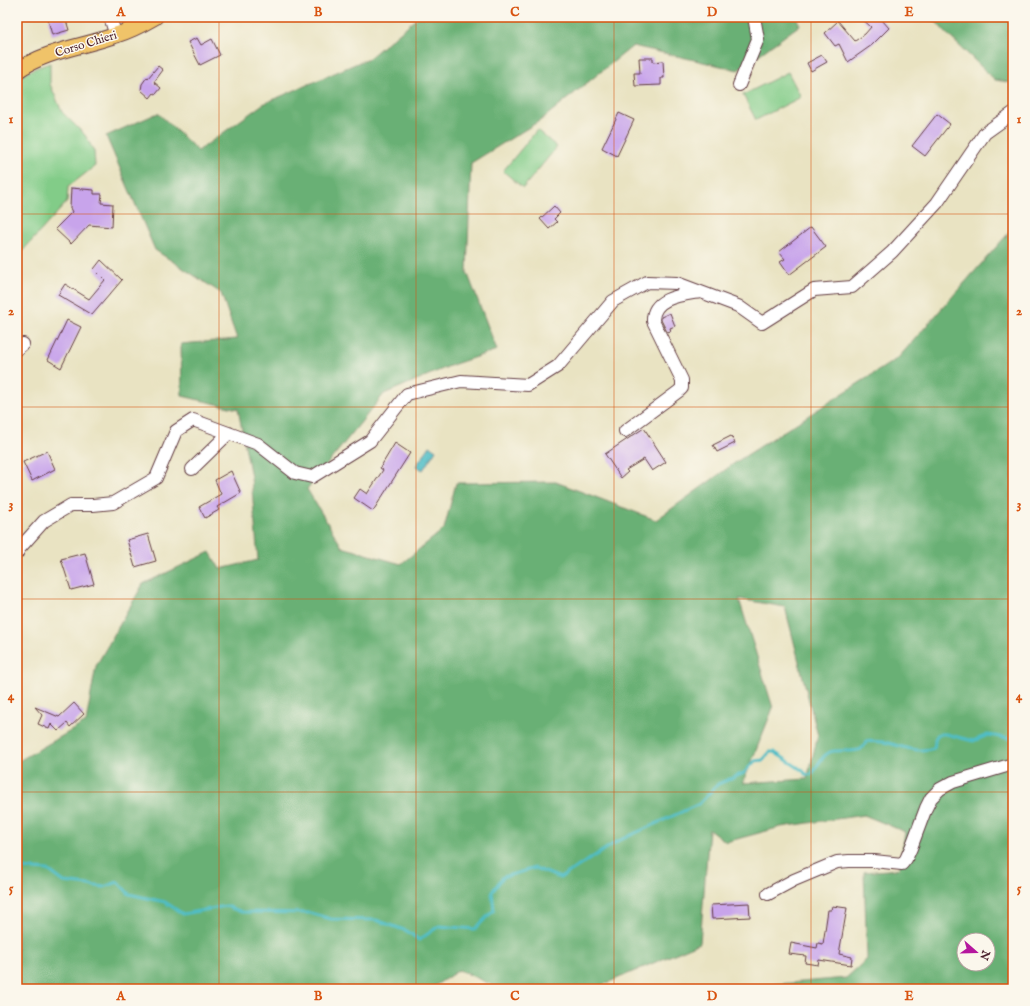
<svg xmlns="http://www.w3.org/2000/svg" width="1030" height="1006" font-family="'IM FELL English',serif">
<rect width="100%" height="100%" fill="#fbf7ec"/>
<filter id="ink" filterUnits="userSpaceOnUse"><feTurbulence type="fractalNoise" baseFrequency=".025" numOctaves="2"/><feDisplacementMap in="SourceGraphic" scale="8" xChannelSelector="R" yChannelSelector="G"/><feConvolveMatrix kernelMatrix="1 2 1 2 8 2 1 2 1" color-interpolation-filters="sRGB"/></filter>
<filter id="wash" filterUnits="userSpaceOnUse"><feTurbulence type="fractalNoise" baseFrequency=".012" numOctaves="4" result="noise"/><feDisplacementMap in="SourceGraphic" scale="16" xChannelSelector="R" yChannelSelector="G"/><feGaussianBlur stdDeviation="0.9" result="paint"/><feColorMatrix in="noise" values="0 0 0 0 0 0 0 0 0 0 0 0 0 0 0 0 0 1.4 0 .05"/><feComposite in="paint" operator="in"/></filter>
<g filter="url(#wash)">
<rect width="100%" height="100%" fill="#e9e3c2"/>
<!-- green -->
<path fill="#82cc88" stroke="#66765a" d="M50 63V84L62 112 85 135 94 151 95 166 68 187 67 202 17 257V80C26 71 38 67 50 63Z
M788 72 801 97 756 120 743 95Z
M537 130 557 147 523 188 503 171Z"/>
<!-- forest -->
<path fill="#69b074" stroke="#5a6850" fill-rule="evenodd" d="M418 17H796L800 25 738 70 633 46 541 120 471 163 467 272 497 350 452 365 384 394 307 489 342 547 401 564 444 529 456 483 556 482 656 520 736 462 898 358 1013 228V989H757L767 985 846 978 867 959 864 872 899 869 905 832 864 815 781 827 726 842 709 829 700 943 593 989H501L459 970 430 989H17V762L86 722 96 666 143 584 210 552 220 569 258 560 251 477 238 409 182 396 181 344 237 339 221 293 155 250 106 136 158 113 198 151 263 104 369 58ZM739 599 785 607 818 736 807 779 743 783 773 708ZM964 940H988V964H964Z
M932 17H1013V83L995 80 945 32Z"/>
<!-- water -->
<path fill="#4fbdc6" stroke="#4c6e78" d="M430 446 436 450 423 470 416 466Z"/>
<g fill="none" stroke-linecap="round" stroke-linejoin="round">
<!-- stream -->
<path stroke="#4fbdc6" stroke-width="3" d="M17 866 20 868 48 870 64 882 104 887 118 882 129 894 165 902 183 914 226 906 242 912 310 913 331 919 376 920 407 931 419 940 439 926 475 929 494 910 492 892 503 877 535 868 560 878 618 841 699 804 718 784 744 773 755 761 763 760 770 752H774L802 770 807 775 812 774C817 767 821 756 830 752 838 749 855 753 861 749 863 747 865 744 867 741 872 742 878 741 883 742 900 745 916 754 934 748L935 742V739L938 734H946L973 741 988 735 1013 739"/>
</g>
<g id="blocks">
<!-- building -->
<path fill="#c8a4eb" d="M50 17H65L69 30 52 35 48 20 51 19Z
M860 17H884L882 20 889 28 872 45 848 62 839 44 835 46 825 33 838 21 855 41 865 34 871 27Z
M197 38 201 45 212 39 220 55 200 65 188 42Z
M822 55 827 62 811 71 807 63Z
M639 58H653V62L663 61 664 78H661V85L635 86 634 73H640Z
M158 66 163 70 154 82 161 88 156 94 154 93 150 98 141 90 142 84 147 77 148 78Z
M619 113 634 120 617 156 602 148Z
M937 114 950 124 925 156 912 146Z
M71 188 94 190V194H102L101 203 113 204 112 227 89 225 71 244 55 229 72 212 70 208Z
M554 206 560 213 554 219 557 222 549 229 540 219Z
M811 227 826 247 789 275 780 262 785 259 779 252Z
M101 260 122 280 92 315 58 295 65 284 89 299 105 280 94 269Z
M670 313 675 326 670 328 671 331 667 332 661 320V317Z
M67 320 81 327 61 368 48 360Z
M644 428 666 462 652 471 644 459 626 470 628 472 621 478 605 454Z
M731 436 735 443 717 452 713 445Z
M395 443 410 453 373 511 354 498 360 489 367 494 383 470 380 468Z
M47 451 55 469 32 481 23 462Z
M231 471 241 493 217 507 219 510 205 518 199 507 221 494 215 480Z
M148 534 156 561 135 567 127 540Z
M85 553 94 584 71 590 61 559Z
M74 703 84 714 70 727 67 723 58 731 51 724 49 729 38 724 42 715 35 707 59 717Z
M749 903 750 917 712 919 711 905Z
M832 906 847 908 839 954 852 957 851 965 819 960 818 965 805 963 806 956 789 954 791 943 817 948 818 943 823 944 828 910H831Z"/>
</g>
</g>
<g filter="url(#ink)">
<use href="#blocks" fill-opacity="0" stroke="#623c42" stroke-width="1"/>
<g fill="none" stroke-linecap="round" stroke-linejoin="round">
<!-- minor casing -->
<g stroke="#623c42" stroke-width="14">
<path id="minor" d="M110 17 116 36
M739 85 758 39 754 17
M17 349 23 344
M625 431 679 391 682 388V380L653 321C652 297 683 295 700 292
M192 469 229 433
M17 553 19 549 44 521 71 505H93L113 503 156 478 176 431 193 420 258 444 295 473 312 477 370 441 407 394 461 381 528 385 558 366 613 301 647 282 677 283 738 306 762 323 814 290 852 287 892 252 937 203 985 133 1013 113
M768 894 794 880 837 862 849 861H874L902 864 906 859 911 848 926 808 931 798 940 789 953 782 1013 764"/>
</g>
<!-- major casing -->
<g stroke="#623c42" stroke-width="17">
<path id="major" d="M17 71C46 50 83 47 116 35 130 31 143 24 155 17"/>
</g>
<!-- minor -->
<use href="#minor" stroke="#fff" stroke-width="12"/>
<!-- major -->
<use href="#major" stroke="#f0c369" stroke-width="15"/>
</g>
</g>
<!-- grid -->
<path fill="none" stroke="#d8530f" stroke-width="1" stroke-opacity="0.55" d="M219 17V989M416 17V989M614 17V989M811 17V989M17 214H1013M17 407H1013M17 599H1013M17 792H1013"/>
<g text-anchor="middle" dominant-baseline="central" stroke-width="3" stroke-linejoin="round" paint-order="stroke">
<!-- street labels -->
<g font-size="12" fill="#4a1f2b" stroke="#fbf7ec">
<text transform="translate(86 44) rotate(-17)">Corso Chieri</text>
</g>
</g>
<!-- margin -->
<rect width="1030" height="1006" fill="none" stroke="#fbf7ec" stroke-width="44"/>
<!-- north arrow -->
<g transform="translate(976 952) rotate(110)"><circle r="19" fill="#fbf7ec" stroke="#b4a19f"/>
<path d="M0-3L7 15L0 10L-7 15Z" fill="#b5179e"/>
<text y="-6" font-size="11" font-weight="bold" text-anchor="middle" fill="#4a1f2b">N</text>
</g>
<rect x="22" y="22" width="986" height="962" fill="none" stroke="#d8530f" stroke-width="1.5"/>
<g font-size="13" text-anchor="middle" font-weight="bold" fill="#d8530f">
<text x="121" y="16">A</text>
<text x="318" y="16">B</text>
<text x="515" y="16">C</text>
<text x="712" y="16">D</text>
<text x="909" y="16">E</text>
<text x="11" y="123">1</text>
<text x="1019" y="123">1</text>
<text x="11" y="315">2</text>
<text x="1019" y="315">2</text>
<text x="11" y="508">3</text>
<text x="1019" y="508">3</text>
<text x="11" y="700">4</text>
<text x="1019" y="700">4</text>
<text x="11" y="892">5</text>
<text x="1019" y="892">5</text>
<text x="121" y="1000">A</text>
<text x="318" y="1000">B</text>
<text x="515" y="1000">C</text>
<text x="712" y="1000">D</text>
<text x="909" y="1000">E</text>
</g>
</svg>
